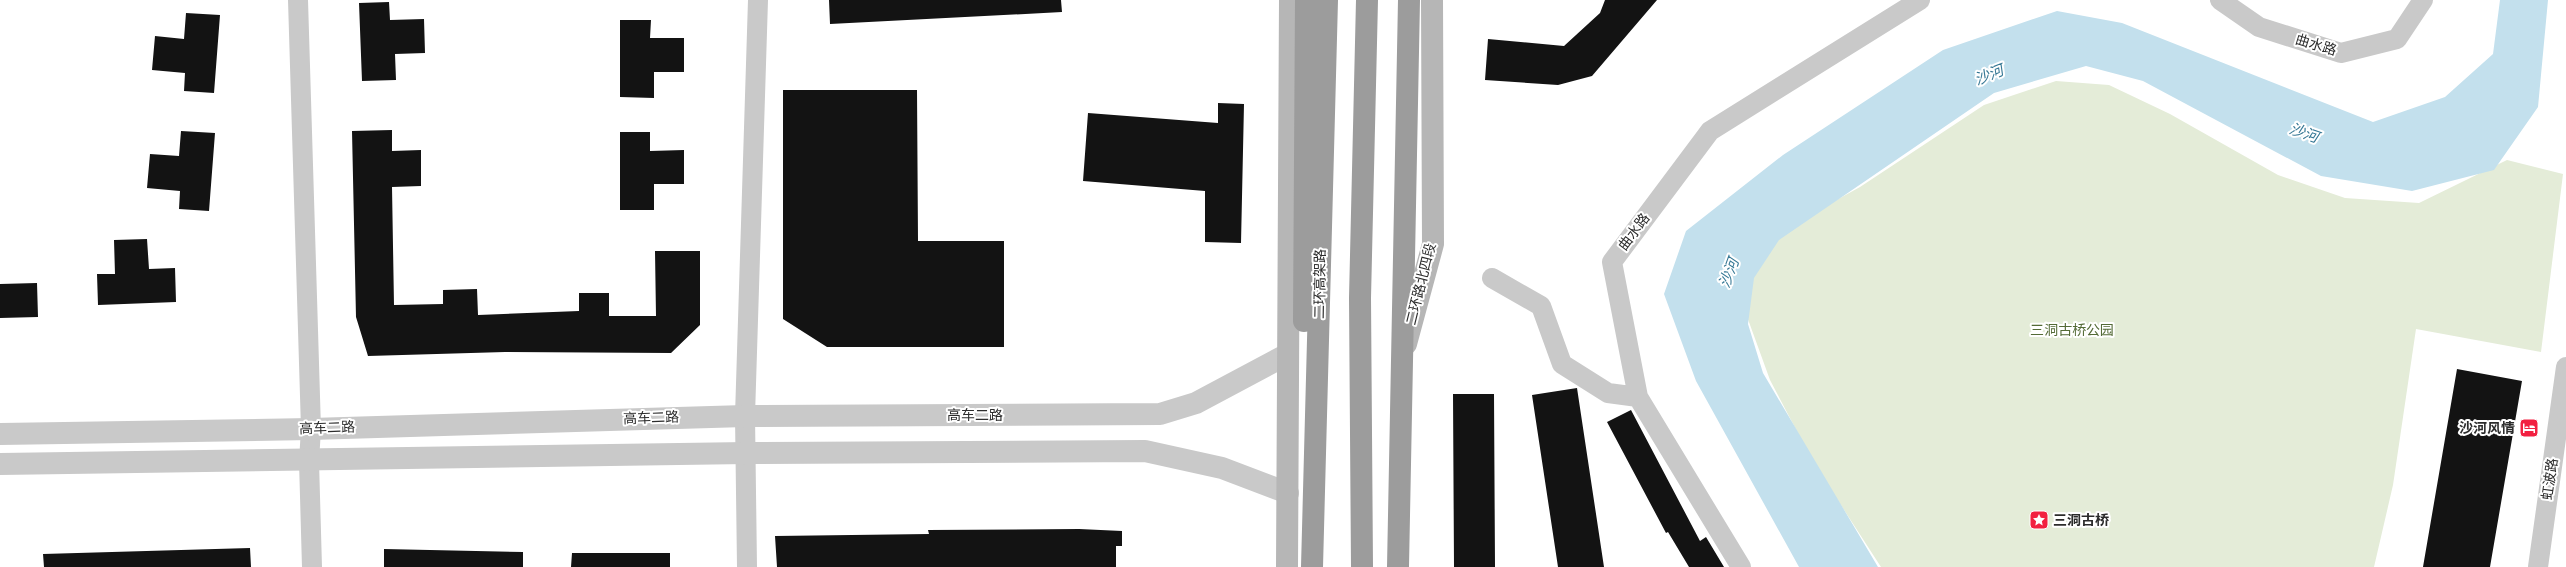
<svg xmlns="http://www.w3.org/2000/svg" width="2566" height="567" font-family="'Nunito Sans','Noto Sans SC',sans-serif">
<rect width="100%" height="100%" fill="#fff"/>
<!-- green -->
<path fill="#e4ecd8" d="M2056 81 2109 85 2170 114 2278 175 2345 198 2419 203 2507 160 2563 174 2541 352 2416 329 2393 485 2374 567H1881L1813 462 1770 380 1741 300 1764 240 1860 187 1984 105Z"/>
<!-- water -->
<path fill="#c3e0ed" d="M2500 0H2548L2538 107 2494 170 2412 191 2321 176 2143 81 2086 66 1994 93 1779 240 1754 278 1748 324 1763 373 1878 567H1799L1696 381 1664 294 1686 231 1783 155 1943 50 2057 11 2122 23 2373 122 2445 97 2493 54Z"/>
<!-- building -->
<path fill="#131313" d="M829 0H1061L1062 12 830 24Z
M1605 0H1657L1592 76 1558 85 1485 80 1488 39 1564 46 1600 13Z
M389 2 390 20 424 19 425 53 395 54 396 80 362 81 359 3Z
M186 13 220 15 214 93 184 91 185 73 152 70 155 36 184 39Z
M620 20H651L650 38H684V72H654V98L620 97Z
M783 90H917L918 241H1004V347H827L783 319Z
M1218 103 1244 104 1241 243 1205 242V191L1083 181 1088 113 1218 123Z
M392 130V151L421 150V186L392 187 394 305 443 304V290L477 289 478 315 579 311V293H609V316H656L655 251H700V325L671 353 505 352 368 356 356 317 352 131Z
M181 131 215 133 209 211 179 209 180 191 147 188 150 154 179 156Z
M620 132H650V151L684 150V184H654V210H620Z
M147 239 149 269 175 268 176 302 98 305 97 274H115L114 240Z
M37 283 38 317 0 318V284Z
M2457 369 2522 381 2490 567H2423Z
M1577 388 1604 567H1558L1532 395Z
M1453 394H1494L1495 567H1454Z
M1631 410 1700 541 1706 537 1724 567H1689L1668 532 1666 533 1607 422Z
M1079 529 1122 531V546H1116V567H777L775 536 929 534 928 530Z
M250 548 251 567H44L43 554Z
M384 549 523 552V567H384Z
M572 553H670V567H571Z"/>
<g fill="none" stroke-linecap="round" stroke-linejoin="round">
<!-- minor -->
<path stroke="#c9c9c9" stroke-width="20" d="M298 0 311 429 309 461 312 567
M2220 0 2259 27 2341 53 2397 39 2423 0
M1492 278 1541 306 1562 364 1608 393 1638 397
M747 567 745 416 758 0
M1741 567 1638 397 1612 262 1710 131 1920 0
M2538 567 2566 367"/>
<!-- tertiary -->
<path stroke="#c9c9c9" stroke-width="22" d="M0 434 311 429 745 416 1160 414 1196 403 1288 354
M0 464 747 453 1145 451 1222 468 1288 493"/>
<!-- secondary -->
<path stroke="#b6b6b6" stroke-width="22" d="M1406 344 1433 244 1432 0
M1287 567 1290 0"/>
<!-- trunk -->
<path stroke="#9c9c9c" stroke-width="22" d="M1304 321 1306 0
M1312 567 1327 0
M1362 567 1360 298 1367 0
M1398 567 1409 0"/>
</g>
<!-- icons -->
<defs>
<g id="hotel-square" transform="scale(1)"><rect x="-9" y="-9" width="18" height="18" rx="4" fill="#f22041" stroke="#fff"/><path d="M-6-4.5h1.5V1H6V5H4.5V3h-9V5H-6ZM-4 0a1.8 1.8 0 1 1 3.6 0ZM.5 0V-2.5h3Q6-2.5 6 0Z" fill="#fff"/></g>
<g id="sight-square" transform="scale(1)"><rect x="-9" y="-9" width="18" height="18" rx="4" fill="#f22041" stroke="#fff"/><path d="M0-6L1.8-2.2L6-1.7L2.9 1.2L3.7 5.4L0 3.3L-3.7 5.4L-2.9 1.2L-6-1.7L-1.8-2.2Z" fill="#fff"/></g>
</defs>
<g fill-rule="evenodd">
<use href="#hotel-square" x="2529" y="428"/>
<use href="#sight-square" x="2039" y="520"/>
</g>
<g text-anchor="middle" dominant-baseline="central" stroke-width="4" stroke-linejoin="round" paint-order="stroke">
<!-- street labels -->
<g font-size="14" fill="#2c2c2c" stroke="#fff">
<text transform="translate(2316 45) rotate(17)">曲水路</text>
<text transform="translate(1634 232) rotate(-53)">曲水路</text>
<text transform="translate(1320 284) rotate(-89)">二环高架路</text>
<text transform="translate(1421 284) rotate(-76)">二环路北四段</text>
<text x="975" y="415">高车二路</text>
<text transform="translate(651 418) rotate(-2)">高车二路</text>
<text transform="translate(327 428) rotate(-2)">高车二路</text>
<text transform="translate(2550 479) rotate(-82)">虹波路</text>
</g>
<!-- park labels -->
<g font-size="14" fill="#546b37" stroke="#fff">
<text x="2072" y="330">三洞古桥公园</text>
</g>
<!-- poi labels -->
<g font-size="14" font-weight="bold" fill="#2c2c2c" stroke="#fff" text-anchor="end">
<text x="2515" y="428">沙河风情</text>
<text x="2053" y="520" text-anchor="start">三洞古桥</text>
</g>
<!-- water labels -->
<g font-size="15" font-style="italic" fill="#357794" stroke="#fff">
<text transform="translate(1989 75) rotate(-22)">沙河</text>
<text transform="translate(2304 133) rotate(19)">沙河</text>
<text transform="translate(1729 273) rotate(-70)">沙河</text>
</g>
</g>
</svg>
